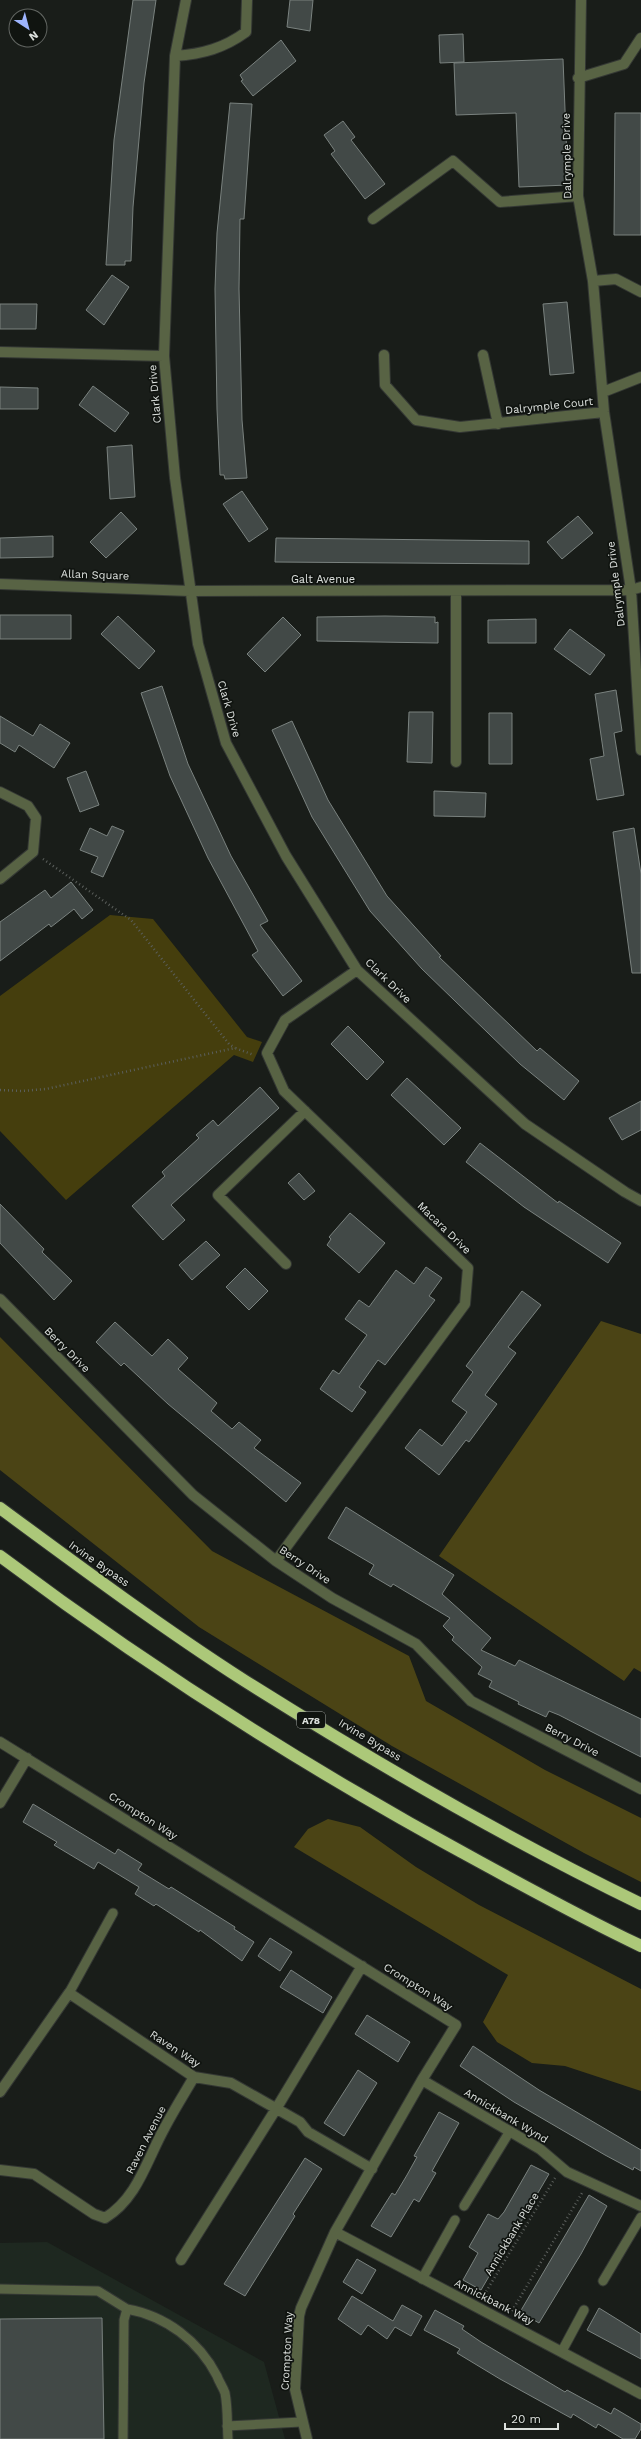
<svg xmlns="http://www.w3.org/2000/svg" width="641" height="2439" font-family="'Work Sans',sans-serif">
<rect width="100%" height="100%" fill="#191d19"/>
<!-- built -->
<path fill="#1e2820" d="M47 2242 264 2362 285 2439H0V2243Z"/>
<!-- green -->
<path fill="#453e0d" d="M110 915 153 919 247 1037 262 1042 253 1062 234 1055 66 1200 0 1131V996Z"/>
<!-- forest -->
<path fill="#4b4415" d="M601 1321 641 1334V1672L634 1668 624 1681 439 1556Z
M0 1337 212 1551 409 1656 426 1701 545 1770 641 1818V1882L584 1853 392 1746 199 1627 0 1470Z
M328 1819 360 1827 416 1867 479 1905 641 1989V2091L565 2066 532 2063 497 2042 483 2022 508 1975 294 1847 308 1829Z"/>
<!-- building -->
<path fill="#424947" stroke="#7a827f" d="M133 0H156L144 83 133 207 131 261H125V265H106L114 140Z
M290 0H313L310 31 287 27Z
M463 34 464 62 440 63 439 35Z
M281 40 296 61 253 96 241 81 243 80 240 75Z
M563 59 568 185 519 187 516 113 456 115 454 63Z
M230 103 252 104 244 219H240L239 289 242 420 247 478 225 479 224 475H220L217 409 215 289 217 233Z
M615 113H641V235H614Z
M343 121 355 137 351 140 385 184 365 199 331 154 335 151 324 135Z
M112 275 129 287 104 325 86 310Z
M567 302 574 373 550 375 543 304Z
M0 304H37L36 329H0Z
M93 386 129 413 115 432 79 405Z
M0 387 38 388V409H0Z
M132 445 135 497 110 499 107 447Z
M242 491 268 529 249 542 223 504Z
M121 512 137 529 106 558 90 542Z
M578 516 593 533 562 559 547 542Z
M53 536V557L0 558V538Z
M276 538 529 541V564L275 562Z
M0 615H71V639H0Z
M118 616 155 651 139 669 101 634Z
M385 616 435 617V623L438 622V643L317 641V617Z
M283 617 301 635 265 672 247 654Z
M536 619V643H488V620Z
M570 629 605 655 590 675 554 649Z
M162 686 188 764 231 856 268 921 260 925 302 981 283 996 252 955 258 951 208 858 170 776 141 693Z
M616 690 622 731 614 733 624 795 597 800 590 759 604 756 595 694Z
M409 712H433L432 763 407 762Z
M489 713H512V764H489Z
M0 716 33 736 40 724 70 743 54 768 19 745 15 752 0 743Z
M292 721 328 800 387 896 441 956 439 957 537 1051 540 1048 579 1081 564 1100 520 1064 422 969 370 911 312 817 272 730Z
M86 771 99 805 80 812 67 778Z
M434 791 486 793 485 817 434 816Z
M112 826 124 831 103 877 91 872 98 857 80 850 90 828 107 836Z
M634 828 641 874V973H632L613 832Z
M71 882 93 910 82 919 74 909 51 927 49 924 0 961V922L45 890 51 898Z
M348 1026 384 1062 367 1080 331 1044Z
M407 1078 461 1128 444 1145 391 1095Z
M260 1087 279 1108 171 1205 185 1220 163 1240 132 1206 165 1176 162 1172 199 1138 196 1135 213 1120 218 1126Z
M641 1101V1130L622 1140 609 1118Z
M480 1143 558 1203 559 1201 621 1243 608 1263 524 1207 466 1162Z
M299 1173 315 1191 304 1200 288 1183Z
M0 1204 44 1249 42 1252 72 1281 54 1300 0 1243Z
M350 1213 385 1243 359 1273 327 1245 331 1239 329 1237Z
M206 1241 220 1255 192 1280 179 1265Z
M426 1267 442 1278 429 1296 435 1300 385 1365 378 1360 359 1387 366 1392 352 1412 320 1389 333 1370 339 1374 367 1335 345 1319 359 1300 369 1307 396 1270 414 1284Z
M245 1268 268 1291 249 1310 226 1287Z
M522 1291 541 1305 508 1347 516 1353 485 1395 497 1404 469 1442 466 1440 439 1475 405 1448 420 1429 442 1446 467 1412 452 1401 473 1372 466 1366Z
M115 1322 152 1356 168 1339 188 1358 178 1369 217 1403 211 1411 232 1429 239 1422 261 1440 254 1448 301 1483 286 1502 168 1404 124 1363 121 1366 96 1342Z
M346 1507 454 1575 442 1594 491 1638 481 1650 515 1666 519 1660 641 1719V1757L559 1715 549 1711 546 1717 518 1704 519 1702 489 1687 492 1681 478 1674 482 1667 452 1640 454 1637 443 1626 450 1618 393 1584 391 1587 369 1574 374 1565 328 1538Z
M33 1804 115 1854 118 1849 142 1864 138 1870 169 1889 171 1887 235 1927 234 1929 254 1942 242 1961 200 1930 199 1932 156 1904 154 1906 135 1894 139 1887 98 1862 94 1869 54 1845 57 1842 23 1822Z
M270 1938 292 1952 280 1971 258 1956Z
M291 1970 332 1997 323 2013 280 1987Z
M367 2015 410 2042 398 2062 355 2034Z
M473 2046 539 2090 641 2150V2171L634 2167 633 2170 605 2155 514 2102 460 2066Z
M358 2070 377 2083 344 2136 324 2123Z
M439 2112 459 2123 432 2171 436 2173 419 2202 414 2199 391 2237 371 2226 392 2193 395 2195 407 2175 417 2157 414 2156Z
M305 2158 322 2169 293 2214 295 2216 245 2296 224 2284Z
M531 2165 549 2174 481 2290 463 2280 478 2253 469 2247 488 2214 498 2219 504 2212Z
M589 2195 607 2206 581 2254 539 2323 520 2312Z
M357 2259 376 2270 362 2294 343 2282Z
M352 2296 393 2321 402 2305 422 2316 411 2336 395 2327 387 2339 368 2325 361 2335 338 2319Z
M599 2308 641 2334V2359L587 2330Z
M435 2310 464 2326 462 2329 481 2342 565 2392 567 2390 611 2414 614 2408 641 2424V2429L635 2439H623L598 2424 596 2428 573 2414 571 2418 500 2379 457 2353 460 2349 424 2330Z
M102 2318 104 2439H0V2319Z"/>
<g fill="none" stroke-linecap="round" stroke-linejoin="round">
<!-- lane casing -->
<g stroke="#343834" stroke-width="11">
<path id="lane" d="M69 1993 113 1913
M464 2206 510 2131
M422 2279 455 2220
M603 2281 641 2217
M0 2289 98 2291 127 2309
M562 2351 584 2310
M227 2426 301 2422
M123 2439 124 2320 127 2309C166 2316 199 2341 217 2376 219 2382 223 2387 225 2393 228 2408 227 2424 228 2439"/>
</g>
<!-- street casing -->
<g stroke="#343834" stroke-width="12">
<path id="street" d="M186 0 175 56 164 356 175 478 198 644 226 743 286 856 357 970 525 1124 625 1192 641 1201
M581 0 578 196 593 281 604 412 631 590 641 750
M175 56C203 54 224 48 246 32L247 0
M578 78 624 64 641 38
M373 219 453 161 500 202 578 196
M593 281 616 279 641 292
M0 352 164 356
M384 355 385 385 416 420 460 427 604 412
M483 355 498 424
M603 392 641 377
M0 584 190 591 631 590 641 587
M456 762V592
M0 792 28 806 36 818 33 852 0 879
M286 1264 218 1195 305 1111
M0 1299 193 1495 276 1561 332 1598 416 1644 471 1701 641 1789
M276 1561 465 1304 468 1268 284 1091 267 1053 285 1020 357 970
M0 1742 456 2025 422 2080 335 2232 301 2308 299 2316 295 2389 307 2439
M0 1803 27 1758
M422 2080 540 2149 567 2172 641 2206
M0 2092 69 1993 194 2077 231 2083 300 2122 308 2132 372 2169
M0 2170 34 2174 94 2214 105 2218C138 2198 147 2159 165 2127 174 2110 184 2094 194 2077
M335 2232 641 2394
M181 2260 276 2109 362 1966"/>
</g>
<!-- highway casing -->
<g stroke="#343834" stroke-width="14">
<path id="highway" d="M0 1508C80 1567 161 1627 245 1681 372 1761 505 1838 641 1904
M0 1556C152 1670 313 1772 480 1862 533 1891 586 1920 641 1946"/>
</g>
<!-- path -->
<path stroke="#5b5f5c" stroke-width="2.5" stroke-dasharray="1 3" stroke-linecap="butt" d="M43 859 131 920 229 1044 235 1048
M0 1090 22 1091 46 1089 235 1048 254 1055
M484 2295 555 2178
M512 2311 582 2193"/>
<!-- lane -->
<use href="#lane" stroke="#586344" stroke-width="9"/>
<!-- street -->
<use href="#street" stroke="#586344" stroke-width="10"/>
<!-- highway -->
<use href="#highway" stroke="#acc879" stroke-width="12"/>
</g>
<g text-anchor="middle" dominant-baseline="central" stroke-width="3.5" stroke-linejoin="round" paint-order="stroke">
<!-- shield labels -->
<rect fill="#101410" stroke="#9fa3a0" stroke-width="1" x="297" y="1712" width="28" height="16" rx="3"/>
<g font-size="10" font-weight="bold" fill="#dce0dd">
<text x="311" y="1720">A78</text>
</g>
<!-- street labels -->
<g font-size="11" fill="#dce0dd" stroke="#101410">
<text transform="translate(567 156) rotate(-91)">Dalrymple Drive</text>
<text transform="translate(155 394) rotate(-95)">Clark Drive</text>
<text transform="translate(549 406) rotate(-6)">Dalrymple Court</text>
<text transform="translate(95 575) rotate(2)">Allan Square</text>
<text x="323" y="579">Galt Avenue</text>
<text transform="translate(616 584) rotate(-97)">Dalrymple Drive</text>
<text transform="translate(229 709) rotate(74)">Clark Drive</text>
<text transform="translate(388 981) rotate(44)">Clark Drive</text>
<text transform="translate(444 1228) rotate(44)">Macara Drive</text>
<text transform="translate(67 1350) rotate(45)">Berry Drive</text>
<text transform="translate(99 1564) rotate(35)">Irvine Bypass</text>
<text transform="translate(305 1565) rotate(34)">Berry Drive</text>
<text transform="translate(370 1740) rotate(31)">Irvine Bypass</text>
<text transform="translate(572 1740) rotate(27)">Berry Drive</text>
<text transform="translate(143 1816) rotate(32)">Crompton Way</text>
<text transform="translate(418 1987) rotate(32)">Crompton Way</text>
<text transform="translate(175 2049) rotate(33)">Raven Way</text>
<text transform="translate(506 2116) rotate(31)">Annickbank Wynd</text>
<text transform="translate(146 2140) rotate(-63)">Raven Avenue</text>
<text transform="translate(512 2234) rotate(-59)">Annickbank Place</text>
<text transform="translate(494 2302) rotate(27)">Annickbank Way</text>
<text transform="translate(287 2351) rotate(-87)">Crompton Way</text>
</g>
</g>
<!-- north arrow -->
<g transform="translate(28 28) rotate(144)"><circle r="19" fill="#101410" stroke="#626662"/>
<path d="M0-3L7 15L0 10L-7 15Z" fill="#9db4fd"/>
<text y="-6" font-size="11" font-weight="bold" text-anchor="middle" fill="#dce0dd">N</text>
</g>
<!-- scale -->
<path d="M505 2423v6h53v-6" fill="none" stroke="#dce0dd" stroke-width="2"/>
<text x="511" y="2423" font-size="12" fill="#dce0dd" stroke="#101410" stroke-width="3" paint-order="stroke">20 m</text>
</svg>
